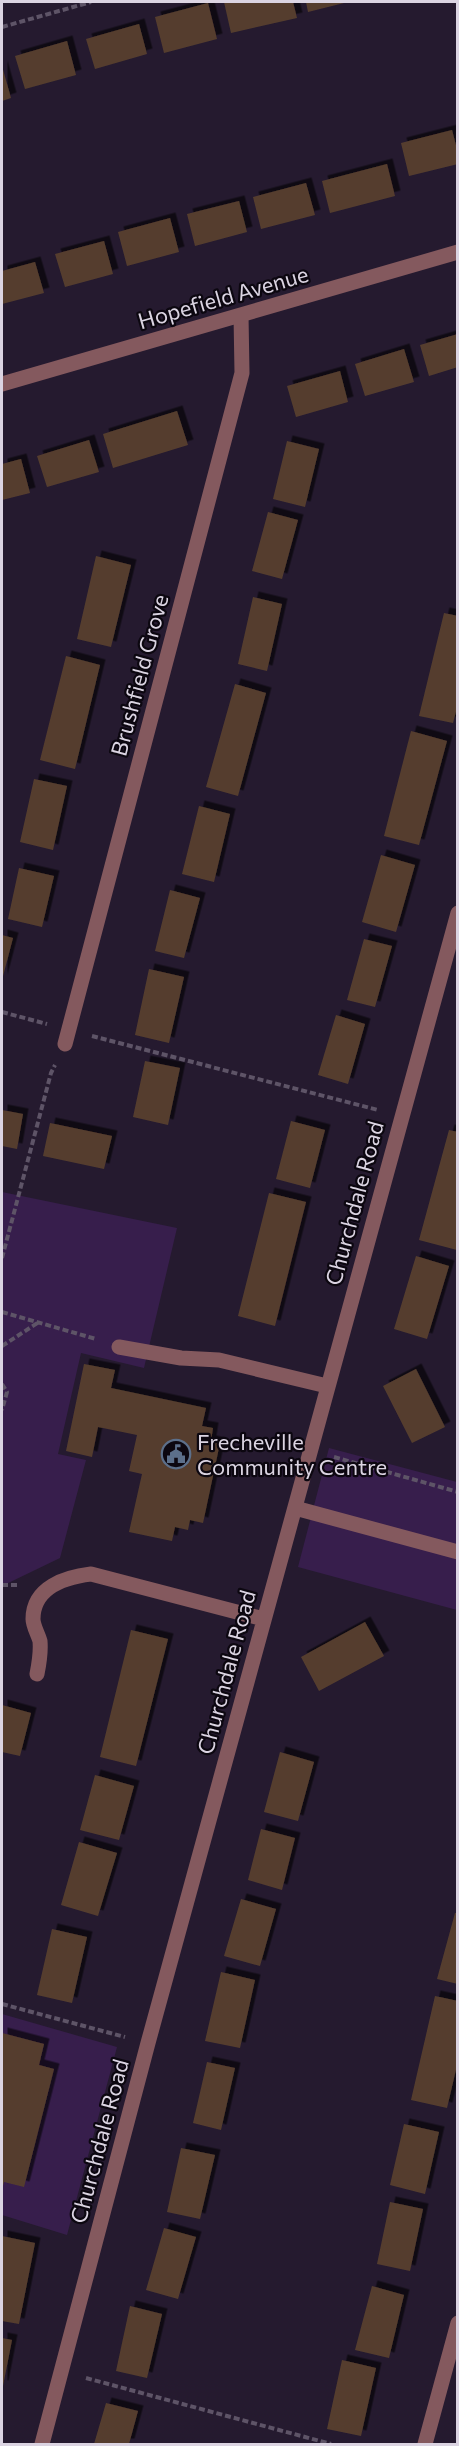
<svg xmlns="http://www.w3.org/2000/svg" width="459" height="2446" font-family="Commissioner,sans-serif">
<defs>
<filter id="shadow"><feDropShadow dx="5.5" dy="-5.5" stdDeviation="0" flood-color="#0009"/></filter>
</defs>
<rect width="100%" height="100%" fill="#251a2f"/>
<!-- green -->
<path fill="#371e4c" d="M2 1192 177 1228 144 1368 81 1353 58 1454 86 1460 60 1558 2 1586Z
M329 1448 457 1482V1610L298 1567Z
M2 2014 117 2047 67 2235 2 2215Z"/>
<!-- building -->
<path fill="#553e2e" filter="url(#shadow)" d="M224 2H293L297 18 231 33Z
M306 2H348L308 12Z
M208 3 217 39 164 53 155 17Z
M139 24 147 54 95 69 86 39Z
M67 41 76 75 25 89 15 56Z
M2 66 11 98 2 101Z
M452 130 458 153V164L409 176 401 143Z
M387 164 395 196 330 213 322 181Z
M306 183 315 215 261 229 253 197Z
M239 201 247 232 195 246 187 214Z
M170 218 179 252 127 266 118 232Z
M104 241 113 274 65 287 55 254Z
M35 262 44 293 2 304V271Z
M458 334V367L429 376 420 345Z
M404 349 414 382 365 396 355 364Z
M340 371 348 402 296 417 287 386Z
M177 411 188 445 113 468 103 434Z
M89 440 99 472 47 487 37 456Z
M287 441 319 449 305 507 273 499Z
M21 459 30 493 2 500V464Z
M268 512 298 520 282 579 252 571Z
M96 556 131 565 111 647 77 639Z
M253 597 282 604 267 671 238 664Z
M444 613 458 616V704L453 723 419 716Z
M66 656 100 665 75 769 40 760Z
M235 684 266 693 238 796 206 787Z
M411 731 447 741 419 845 384 836Z
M34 779 67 786 53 850 20 842Z
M199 806 230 814 214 882 182 874Z
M381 855 415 865 396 932 362 922Z
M19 868 54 876 42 927 8 919Z
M170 890 200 898 184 958 155 951Z
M2 935 13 938 2 980Z
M364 939 392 946 375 1007 347 1000Z
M149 969 184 977 169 1043 135 1035Z
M336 1015 365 1024 348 1084 318 1075Z
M145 1061 180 1068 168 1125 133 1117Z
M2 1110 23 1114 17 1149 2 1146Z
M291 1121 325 1130 310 1188 276 1179Z
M50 1123 112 1136 104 1169 43 1156Z
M449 1130 458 1132 457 1250 419 1240Z
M269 1193 306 1202 275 1326 238 1316Z
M416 1256 449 1266 427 1339 394 1329Z
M84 1364 115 1370 111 1388 206 1408 202 1426 213 1428 211 1441 220 1443 203 1523 190 1520 188 1530 175 1527 172 1541 129 1532 142 1474 129 1471 137 1435 98 1427 92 1457 66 1451Z
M416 1369 445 1427 412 1443 383 1386Z
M365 1622 384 1656 319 1691 301 1657Z
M131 1630 168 1639 136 1766 100 1757Z
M2 1705 31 1713 20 1756 2 1752Z
M280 1752 314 1762 298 1821 264 1812Z
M95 1775 134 1786 119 1840 80 1830Z
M261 1829 295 1838 282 1890 248 1880Z
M79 1842 117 1853 98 1916 61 1905Z
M241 1899 276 1909 260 1966 224 1956Z
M455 1913H458V1984L437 1979Z
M52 1929 87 1937 72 2003 37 1995Z
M221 1972 255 1980 240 2048 205 2041Z
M435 1996 458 2001V2061L447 2108 411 2100Z
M2 2033 44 2044 39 2065 54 2069 24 2187 4 2182 2 2190Z
M207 2062 235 2068 221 2130 193 2123Z
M404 2124 439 2132 425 2194 390 2185Z
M181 2148 215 2155 200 2219 167 2212Z
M390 2202 423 2209 410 2271 377 2264Z
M164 2228 196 2237 178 2299 146 2290Z
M2 2236 35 2243 19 2324 2 2321Z
M372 2286 404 2295 389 2358 355 2350Z
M130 2306 162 2314 147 2378 116 2371Z
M2 2338 12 2340 3 2386H2Z
M342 2360 376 2368 361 2436 327 2429Z
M106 2403 138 2411 129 2444H94Z"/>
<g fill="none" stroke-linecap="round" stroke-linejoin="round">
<!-- path -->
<path stroke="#5e5467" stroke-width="4" stroke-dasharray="6 3" stroke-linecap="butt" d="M2 27 91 2
M2 1012 47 1024
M92 1036 378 1110
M2 1258 51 1073 55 1065
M2 1312 96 1339
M2 1346 39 1322
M2 1384 7 1392 2 1410
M334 1457 458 1492
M2 1585H19
M2 2004 125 2037
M86 2378 331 2444"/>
<!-- minor -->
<path stroke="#84595e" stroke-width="15" d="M2 384 458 252
M65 1044 242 373 241 315
M119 1347 181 1358 219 1360 327 1386
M295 1508 458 1552
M37 1674C39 1664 41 1652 40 1641 38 1634 33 1626 33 1619 33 1587 66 1577 91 1574L264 1619
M42 2444 148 2043 458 913
M425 2444 458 2323"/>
</g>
<!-- icons -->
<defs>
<g id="civic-ring" transform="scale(1.5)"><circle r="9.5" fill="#0c0710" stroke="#5c6f8a" stroke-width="1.5"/><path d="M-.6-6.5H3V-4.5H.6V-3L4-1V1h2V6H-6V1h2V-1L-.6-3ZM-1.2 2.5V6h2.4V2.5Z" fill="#5c6f8a"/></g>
</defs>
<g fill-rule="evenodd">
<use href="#civic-ring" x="176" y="1454"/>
</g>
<g text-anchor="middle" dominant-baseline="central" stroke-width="4.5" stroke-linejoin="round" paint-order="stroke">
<!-- street labels -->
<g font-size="22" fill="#dbd4e2" stroke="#0c0710">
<text transform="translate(223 297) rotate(-16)">Hopefield Avenue</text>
<text transform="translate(139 675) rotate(-75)">Brushfield Grove</text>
<text transform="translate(354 1203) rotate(-75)">Churchdale Road</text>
<text transform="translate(226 1672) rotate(-75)">Churchdale Road</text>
<text transform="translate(99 2141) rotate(-75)">Churchdale Road</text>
</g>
<!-- poi labels -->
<g font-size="22" fill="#dbd4e2" stroke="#0c0710" text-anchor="start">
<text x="197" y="1441">Frecheville<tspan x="197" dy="25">Community Centre</tspan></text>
</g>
</g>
<!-- border -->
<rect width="459" height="2446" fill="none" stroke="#dbd4e2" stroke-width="6"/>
</svg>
